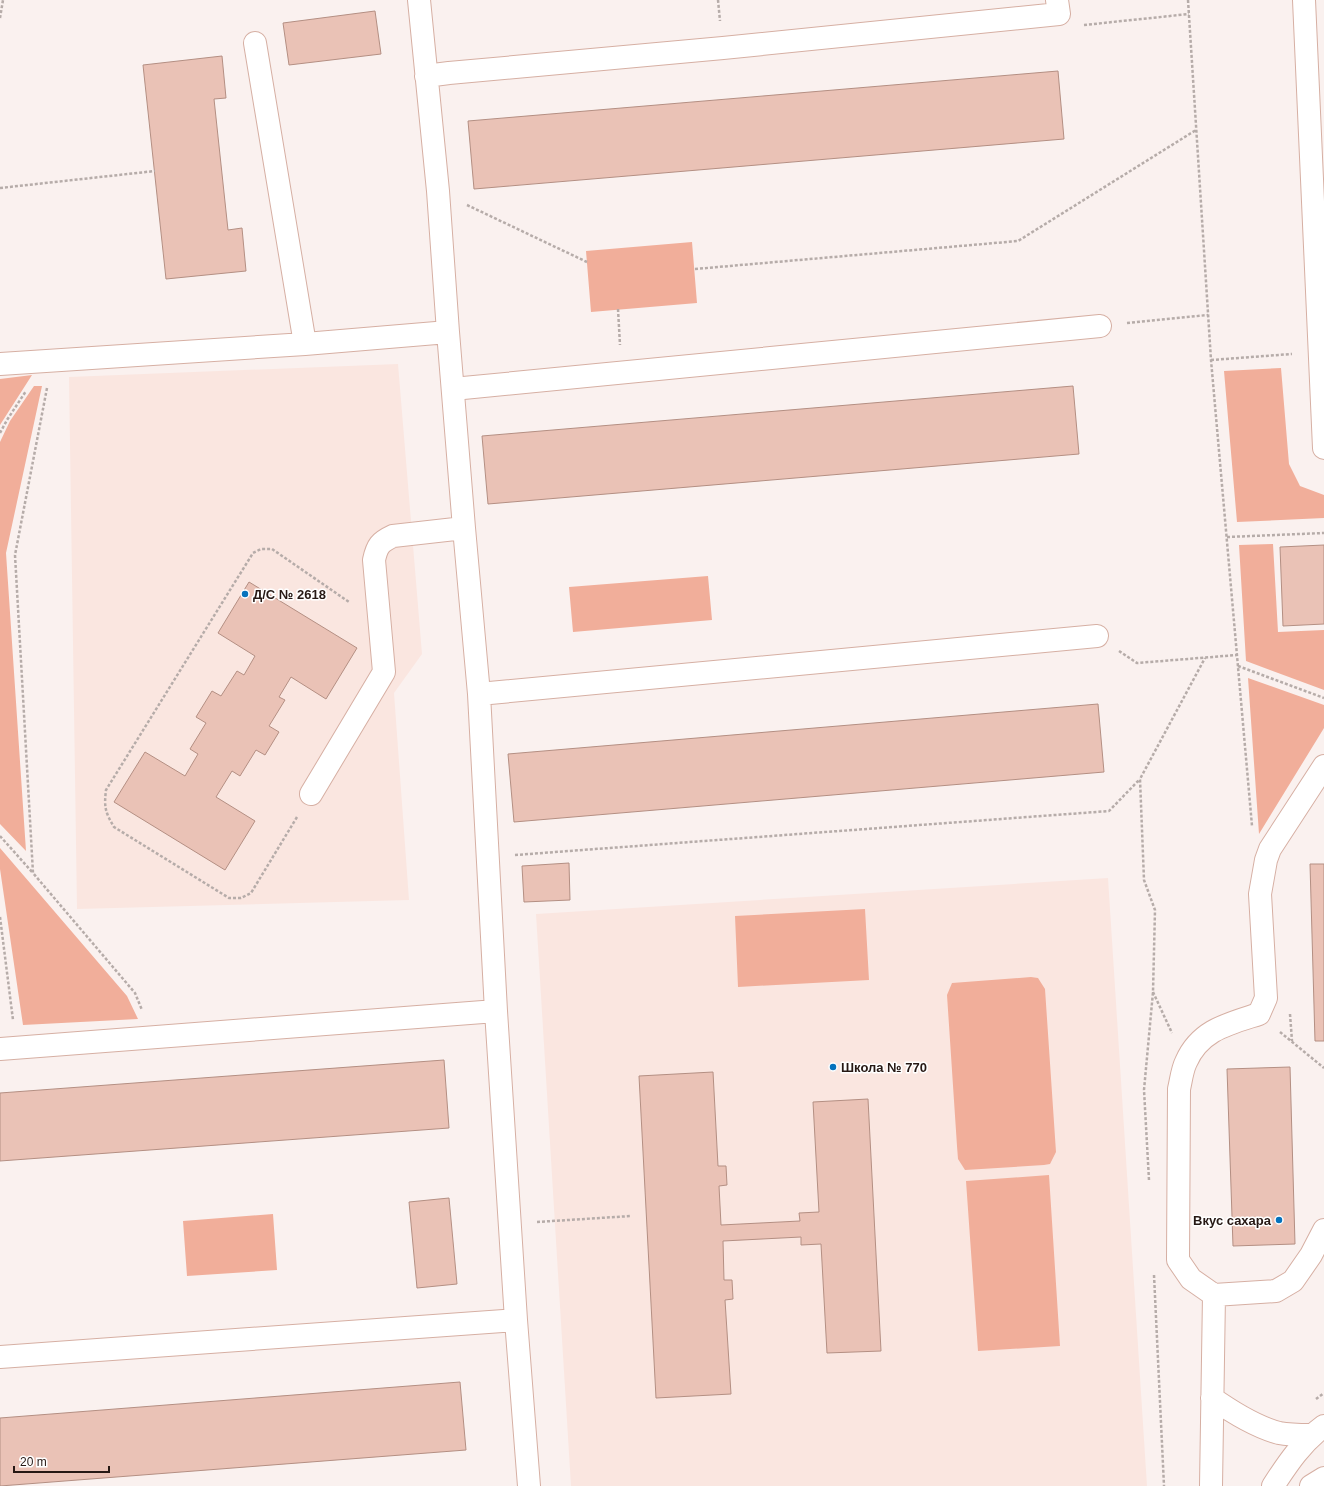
<svg xmlns="http://www.w3.org/2000/svg" width="1324" height="1486" font-family="Arial,sans-serif">
<rect width="100%" height="100%" fill="#faf1ef"/>
<!-- built -->
<path fill="#fae6e0" d="M398 364 422 654 394 693 409 900 77 909 69 377Z
M1108 878 1147 1486H571L536 914Z"/>
<!-- green -->
<path fill="#f1ae9a" d="M692 242 697 303 591 312 586 251Z
M1281 368 1289 464 1300 486 1324 495V518L1237 522 1224 371Z
M32 375 0 425V379Z
M34 386H42L6 553 26 851 0 824V442L10 421Z
M1273 544 1278 632 1324 630V690L1246 661 1239 545Z
M708 576 712 620 573 632 569 587Z
M1248 678 1324 705V728L1259 834Z
M0 848 127 996 138 1019 23 1025 0 869Z
M865 909 869 980 738 987 735 916Z
M1031 977 1038 978 1045 989 1056 1152 1050 1164 1044 1165 965 1170 958 1159 957 1146 947 995 952 983Z
M1049 1175 1060 1346 978 1351 966 1181Z
M273 1214 277 1270 187 1276 183 1221Z"/>
<!-- building -->
<path fill="#eac2b6" stroke="#b48f83" d="M375 11 381 54 289 65 283 23Z
M222 56 226 98 214 99 228 230 242 228 246 271 166 279 143 65Z
M1058 71 1064 139 474 189 468 121Z
M1073 386 1079 454 488 504 482 436Z
M1324 545V624L1283 626 1280 547Z
M249 582 357 648 326 699 291 677 279 697 285 700 269 726 279 732 265 755 256 750 240 776 232 771 216 797 255 821 225 870 114 802 145 752 185 776 198 754 190 749 206 723 196 717 212 691 221 696 237 671 244 675 255 656 218 633Z
M1098 704 1104 772 514 822 508 754Z
M569 863 570 900 524 902 522 866Z
M1310 864H1324V1041H1315Z
M444 1060 449 1128 0 1161V1093Z
M1290 1067 1295 1244 1233 1246 1227 1069Z
M713 1072 718 1166H726L727 1185 719 1186 721 1225 800 1221 799 1213 819 1212 813 1102 868 1099 881 1351 827 1353 821 1244 801 1245V1237L723 1241 724 1280H732L733 1299 725 1300 731 1394 656 1398 639 1076Z
M449 1198 457 1284 417 1288 409 1202Z
M460 1382 466 1450 0 1486V1418Z"/>
<g fill="none" stroke-linecap="round" stroke-linejoin="round">
<!-- minor casing -->
<g stroke="#d6afa3" stroke-width="24">
<path id="minor" d="M1304 0 1324 448
M255 43 305 344
M426 76 449 73 723 48 1059 14 1057 0
M448 332 464 528 479 694 496 1011 516 1320 529 1486
M0 364 305 344 448 332 438 191 419 0
M453 389 1100 326
M479 694 1097 636
M1324 766 1270 849 1266 860 1260 894 1266 998 1259 1014C1228 1024 1200 1030 1186 1062 1182 1070 1181 1081 1179 1089L1178 1260 1191 1279 1214 1295 1276 1291 1293 1281 1311 1255 1324 1230
M311 794 384 672 374 560C377 546 380 542 393 536L464 528
M0 1049 496 1011
M0 1357 516 1320
M1212 1398C1232 1412 1256 1427 1279 1433 1289 1435 1300 1435 1311 1435
M1211 1486 1214 1295"/>
</g>
<!-- major casing -->
<g stroke="#d6afa3" stroke-width="24">
<path id="major" d="M1273 1486C1288 1463 1302 1442 1324 1426
M1311 1486 1324 1478"/>
</g>
<!-- path -->
<path stroke="#b6aca9" stroke-width="2.5" stroke-dasharray="3 2" stroke-linecap="butt" d="M718 0 720 21
M1188 0 1211 360 1252 826
M0 18 3 0
M1084 25 1189 14
M0 188 155 171
M467 205 587 262
M695 269 1018 241 1196 130
M618 309 620 345
M1127 323 1208 315
M1211 360 1292 354
M47 388 15 555 33 873 135 993 142 1010
M0 433 7 420 26 391
M1227 537 1324 533
M1119 651 1137 663 1237 655
M1238 666 1324 698
M297 817 251 893 241 898H229L114 827C105 812 104 807 106 790L253 553 261 549H272L349 602
M0 836 33 873
M515 855 1109 811 1140 779
M0 917 13 1020
M1153 992 1172 1033
M1290 1014 1292 1041
M1280 1032 1324 1068
M1149 1180 1144 1090 1153 992 1155 910 1144 880 1140 779 1205 658
M537 1222 631 1216
M1154 1275 1164 1486
M1316 1399 1324 1393"/>
<!-- minor -->
<use href="#minor" stroke="#fff" stroke-width="22"/>
<!-- major -->
<use href="#major" stroke="#fff" stroke-width="22"/>
</g>
<!-- markers -->
<g fill="#0572bd" stroke="#fff" stroke-width="1.5">
<circle cx="245" cy="594" r="4"/>
<circle cx="833" cy="1067" r="4"/>
<circle cx="1279" cy="1220" r="4"/>
</g>
<g text-anchor="middle" dominant-baseline="central" stroke-width="3" stroke-linejoin="round" paint-order="stroke">
<!-- poi labels -->
<g font-size="13" font-weight="bold" fill="#261814" stroke="#fff" text-anchor="start">
<text x="253" y="594">Д/C № 2618</text>
<text x="841" y="1067">Школа № 770</text>
<text x="1271" y="1220" text-anchor="end">Вкус сахара</text>
</g>
</g>
<!-- scale -->
<path d="M14 1466v6h95v-6" fill="none" stroke="#261814" stroke-width="2"/>
<text x="20" y="1466" font-size="12" fill="#261814" stroke="#ffffff" stroke-width="3" paint-order="stroke">20 m</text>
</svg>
